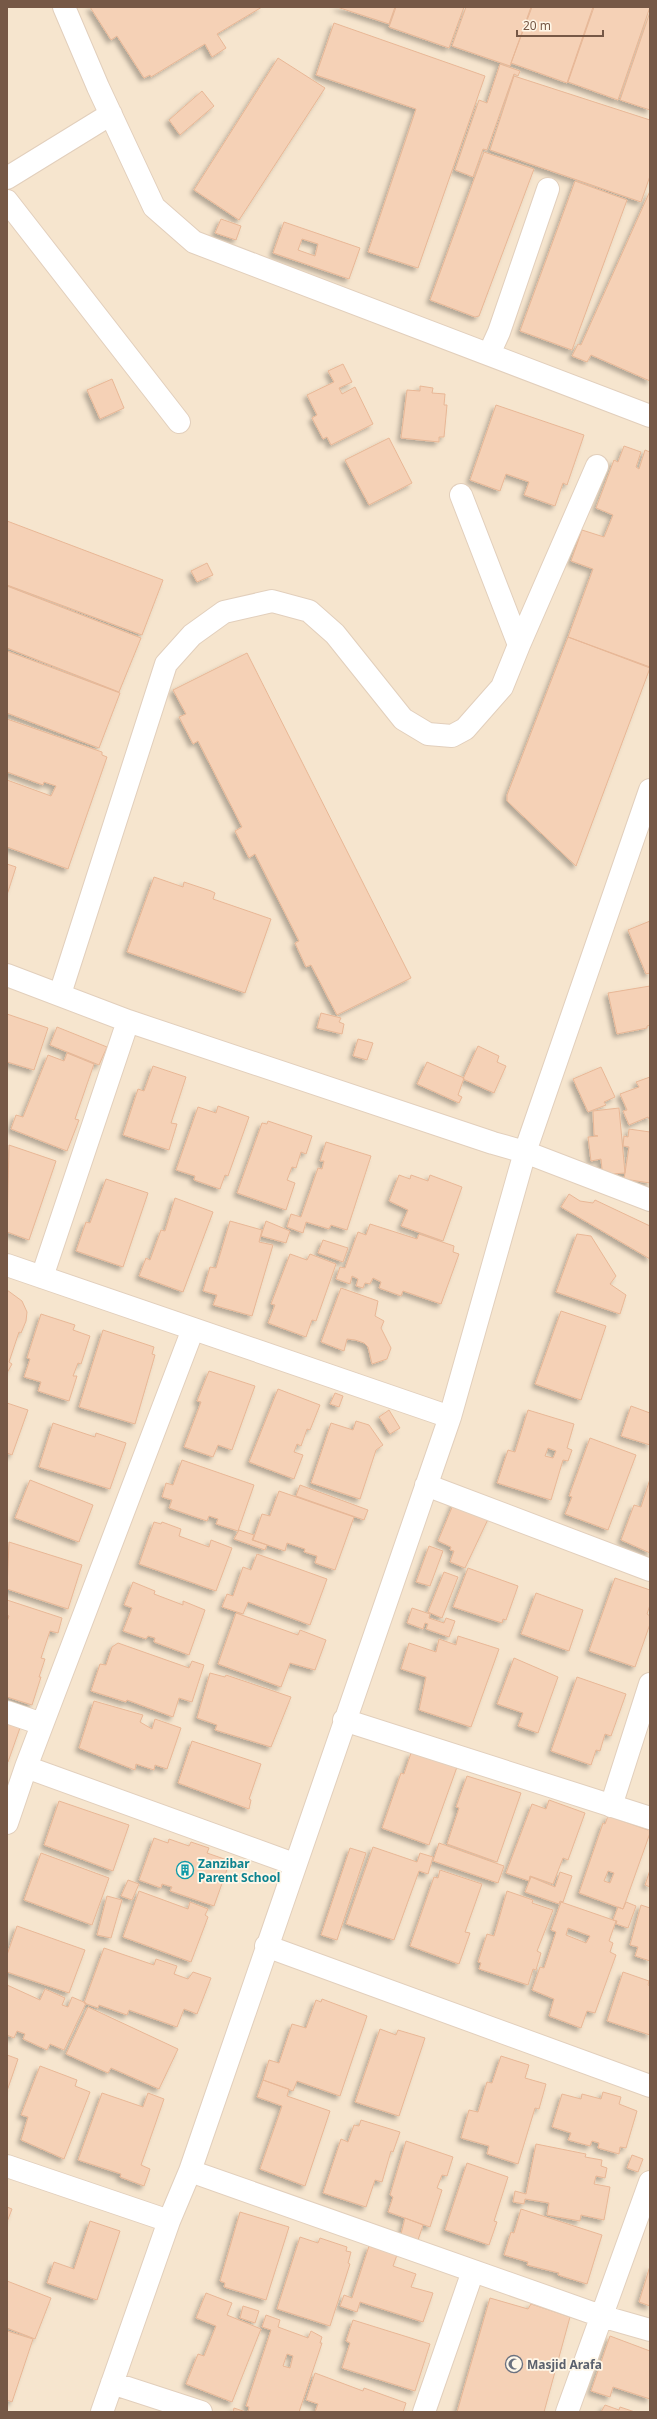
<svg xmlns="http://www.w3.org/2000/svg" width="657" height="2419" font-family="'Noto Sans',sans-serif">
<defs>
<filter id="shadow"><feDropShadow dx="-3.5" dy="3.5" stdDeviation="2" flood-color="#0004"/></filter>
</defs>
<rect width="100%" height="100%" fill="#fef3e0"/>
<!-- residential -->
<path fill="#f6e5ce" d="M7 7H650V2412H7Z"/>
<!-- building -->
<path fill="#f5d1b6" stroke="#e8b796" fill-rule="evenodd" filter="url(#shadow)" d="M90 7H262L217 34 226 48 212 57 205 44 151 77 150 75 144 78 117 36 111 40Z
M337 7H395L389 24Z
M396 7H464L449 48 389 27Z
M466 7H531L510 66 452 46Z
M532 7H593L567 83 511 63Z
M594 7H650L618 100 568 82Z
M650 12V110L620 100Z
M334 23 485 76 418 268 368 252 416 109 316 75Z
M278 58 325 88 239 220 194 190Z
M500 64 520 71 518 76 514 74 487 150 483 149 473 177 455 170 479 100 487 103Z
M514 76 650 120V176L641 202 490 150Z
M202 91 214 106 180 135 169 120Z
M484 152 534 169 479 316 475 317 430 300Z
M575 181 627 200 572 350 520 331Z
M650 191V381L591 355 587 362 572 356 578 344 581 345Z
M221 219 241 226 236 240 215 233Z
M284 222 360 248 349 279 273 253ZM302 239 318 244 315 256 298 250Z
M343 364 352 382 339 388 342 394 355 387 373 424 331 445 327 437 323 439 312 418 317 415 307 395 334 382 328 371Z
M112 379 124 408 100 419 87 390Z
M420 386 433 388 432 393 445 394 444 405H447L444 437H439V442L401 438 407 390 420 391Z
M496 405 584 435 567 485 563 483 555 506 524 495 529 482 506 474 500 491 470 480Z
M389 438 412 483 369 505 345 460Z
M624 446 641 452 636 467 639 469 645 450 650 452V667L568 637 593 569 571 561 582 530 604 537 613 515 596 508 614 460 618 462Z
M7 521 163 580 142 635 7 585Z
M207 563 213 575 197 582 191 571Z
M7 586 141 638 119 692 7 648Z
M568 637 650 668 576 866 507 801V795Z
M7 651 120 693 99 748 7 713Z
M247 653 411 978 337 1015 311 965 306 967 295 943 299 941 255 854 249 858 235 831 242 827 198 741 193 744 179 717 186 714 173 690Z
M7 719 102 752V755L107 757 68 869 7 847V780L51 796 56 786 44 782 43 785 7 772Z
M7 864 16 867 7 895Z
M154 877 183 887 184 882 211 891 215 893 213 899 271 919 245 993 127 952Z
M650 921V973L646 974 628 930Z
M650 986V1025L647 1026V1028L617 1034 608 993Z
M321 1013 341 1018 339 1022 344 1024 342 1034 317 1028Z
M7 1014 48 1028 34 1070 7 1062Z
M57 1027 107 1047 99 1065 50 1045Z
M358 1039 373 1043 367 1060 353 1056Z
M478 1046 499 1056 497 1062 506 1066 494 1093 463 1079Z
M67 1053 94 1064 75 1119 79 1120 67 1151 11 1129 16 1115 23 1117 48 1055 64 1061Z
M427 1062 464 1078 458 1095 462 1097 459 1103 417 1084Z
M153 1066 186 1077 171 1123 177 1124 169 1150 123 1135 138 1089 144 1091Z
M601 1067 615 1097 604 1102 606 1105 588 1112 573 1079Z
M650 1077V1121L648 1117 629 1125 623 1111 627 1110 620 1094 639 1087 636 1082Z
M218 1106 249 1117 228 1176 225 1175 220 1189 194 1180 195 1176 176 1170 198 1107 216 1113Z
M619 1108 625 1173 612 1174 603 1179 601 1159 591 1161 588 1137 598 1136 594 1135 593 1111Z
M268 1121 312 1136 306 1154 301 1152 296 1168 292 1167 287 1180 295 1183 286 1210 237 1193 262 1123 267 1124Z
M629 1129 650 1132V1183L624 1179 629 1147 623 1146 624 1136 628 1137Z
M326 1142 371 1156 347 1230 331 1225 329 1229 306 1222 303 1233 287 1227 291 1214 301 1217 318 1168 322 1169 324 1161H320Z
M9 1145 56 1161 29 1240 7 1232Z
M399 1175 410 1179 411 1175 428 1181 430 1175 462 1187 443 1241 401 1226 408 1210 389 1201Z
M106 1179 148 1193 123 1267 76 1251 86 1222 90 1223Z
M569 1194 580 1201 593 1203 595 1200 650 1226V1259L561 1207Z
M175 1198 213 1212 183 1292 139 1276 146 1258 150 1260 161 1230 165 1231Z
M230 1221 262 1230 259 1242 273 1245 252 1316 213 1305 217 1295 203 1291 210 1267 216 1268Z
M266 1221 290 1231 286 1243 261 1236Z
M370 1224 417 1239 419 1234 454 1246 453 1252 459 1254 441 1304 403 1291 401 1296 379 1288 381 1282 373 1278 370 1284 365 1283 363 1288 356 1286 358 1279 352 1276 350 1284 336 1279 340 1267 345 1268 358 1232 366 1235Z
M577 1234 591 1236 616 1276 610 1284 626 1295 620 1314 556 1292Z
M323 1240 348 1248 343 1262 318 1253Z
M290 1254 307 1260 310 1254 336 1264 316 1321 312 1320 306 1337 268 1323 275 1305 271 1304Z
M341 1288 378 1301 375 1316 384 1321 381 1328 391 1348 387 1359 372 1364 368 1347 364 1343 355 1340 347 1339 344 1351 321 1342Z
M7 1290 22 1301 27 1312 26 1321 21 1333 19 1332 9 1362 12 1364 7 1373Z
M561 1311 606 1326 581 1400 535 1384Z
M41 1314 75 1325 73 1330 90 1336 81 1364 78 1363 73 1376H77L69 1401 38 1391 41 1382 24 1377 30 1359 27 1358Z
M103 1330 154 1347 152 1354 155 1355 135 1424 79 1407Z
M209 1371 255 1386 232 1450 218 1445 213 1457 184 1447 201 1402 197 1401Z
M278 1389 320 1405 310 1430 307 1429 301 1446 297 1444 294 1452 303 1455 294 1479 249 1462Z
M335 1393 343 1396 339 1407 330 1404Z
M7 1403 28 1410 12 1455 7 1453Z
M631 1406 650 1413V1445L621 1436Z
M389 1410 400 1428 390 1434 379 1417Z
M528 1410 574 1424 567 1448 572 1450 568 1461 563 1460 551 1500 497 1483 508 1450 515 1452ZM548 1448 556 1451 553 1458 545 1456Z
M356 1421 369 1425 383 1445 376 1450 360 1499 311 1483 331 1423 353 1430Z
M53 1423 95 1437 96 1433 126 1443 110 1489 39 1467Z
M590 1438 636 1455 608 1530 565 1514 572 1497 569 1496Z
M182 1460 254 1485 238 1531 216 1524 218 1519 209 1516 207 1521 169 1508 172 1500 162 1497 166 1483 173 1485Z
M650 1479V1553L621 1540 634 1505 641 1507Z
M30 1480 93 1505 79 1542 15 1518Z
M300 1485 368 1510 364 1520 296 1496Z
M279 1491 354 1517 335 1570 315 1563 317 1556 304 1552 305 1549 287 1543 285 1551 253 1540 262 1514 270 1516Z
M455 1500 490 1515 465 1568 450 1562 454 1551 450 1550 451 1547 438 1541Z
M154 1522 161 1524 162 1522 181 1529 179 1536 209 1547 211 1540 232 1548 216 1591 139 1564Z
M239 1530 254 1535 252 1540 267 1545 265 1550 234 1539Z
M9 1542 82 1565 68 1609 7 1589Z
M429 1546 443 1551 430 1586 416 1582Z
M257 1554 327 1579 310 1625 248 1602 243 1614 222 1607 227 1594 233 1596 243 1567 251 1570Z
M468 1568 518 1586 506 1620 503 1619 502 1623 453 1607Z
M444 1572 458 1577 442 1618 428 1612Z
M615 1578 650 1590V1605L647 1614 650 1616V1624L635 1667 589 1651Z
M133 1582 155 1591 154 1594 183 1605V1601L205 1610 189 1655 154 1642 155 1638 148 1636 146 1639 123 1631 132 1608 124 1605Z
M536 1593 583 1610 569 1651 521 1634Z
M7 1600 62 1618 58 1633 50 1631 41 1658 45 1659 39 1677H41L32 1705 7 1697V1622L9 1616 7 1615Z
M412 1608 430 1614 429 1618 444 1623 446 1618 455 1621 449 1637 426 1629 428 1624 425 1623 423 1629 407 1623Z
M236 1613 298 1635 300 1630 326 1640 315 1670 290 1663 281 1687 218 1664Z
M458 1636 499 1649 471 1727 419 1710 426 1677 401 1669 409 1643 436 1652 439 1639 456 1645Z
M118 1643 189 1668 192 1661 204 1665 192 1702 179 1698 173 1717 127 1700 126 1702 91 1691 100 1664 106 1665 112 1647Z
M514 1658 558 1677 538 1733 518 1726 523 1713 497 1704Z
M210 1673 225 1677 226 1675 291 1697 271 1747 215 1730 217 1725 197 1718Z
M577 1677 626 1694 611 1736 605 1734 600 1751 596 1750 591 1765 551 1751Z
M94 1701 143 1715 140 1722 152 1729 155 1719 181 1728 167 1769 155 1765 154 1770 136 1764 135 1770 79 1748Z
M7 1721 21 1725 8 1762 7 1761Z
M192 1741 261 1764 249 1799 251 1800 249 1809 178 1783Z
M411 1753 457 1767 429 1845 382 1828 401 1773 404 1774Z
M467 1776 521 1793 497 1862 447 1844 459 1808 456 1807Z
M549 1800 585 1813 568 1860 563 1858 553 1884 530 1876 529 1881 506 1873 532 1804 546 1809Z
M59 1801 129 1825 113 1871 44 1845Z
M608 1816 648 1830 650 1823V1833L623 1909 579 1893 603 1823 605 1824ZM608 1871 614 1873 610 1883 604 1881Z
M154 1838 168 1843 169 1839 189 1846 191 1842 209 1848 207 1853 230 1861 214 1906 170 1891 172 1887 162 1884 161 1888 139 1880Z
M439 1843 504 1866 498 1883 433 1861Z
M373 1847 417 1862 420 1853 433 1857 428 1874 419 1871 394 1940 346 1924Z
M350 1848 366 1853 337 1940 321 1935Z
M41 1853 109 1878 92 1925 24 1900Z
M440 1870 482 1884 465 1932 470 1933 459 1964 410 1946 434 1877 438 1878Z
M650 1870V1887L645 1885Z
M560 1872 572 1876 563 1902 560 1901 559 1904 525 1892 531 1877 555 1887Z
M128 1880 139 1884 132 1900 121 1896Z
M139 1891 188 1909 190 1902 208 1909 205 1915 208 1917 191 1962 123 1937Z
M507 1891 533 1900 532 1903 553 1910 537 1951 541 1953 536 1970 533 1969 528 1985 479 1969 481 1963 478 1962 487 1934 494 1936Z
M107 1896 122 1900 111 1938 97 1935Z
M561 1902 616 1921 609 1941 613 1943 610 1952 616 1955 595 2013 587 2011 581 2028 549 2016 554 1999 532 1990 540 1967 544 1968 556 1932 551 1930ZM568 1928 590 1936 586 1943 566 1935Z
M626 1902 636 1906 628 1928 616 1924 617 1921 613 1920 618 1907 623 1909Z
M641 1905 650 1908V1961L635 1956 638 1947 630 1945Z
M17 1926 85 1950 69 1993 7 1972V1955Z
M104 1948 154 1965 156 1959 177 1966 174 1974 188 1979 193 1972 211 1978 197 2014 184 2009 177 2027 129 2010 127 2015 99 2005 98 2008 84 2003Z
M623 1972 649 1981 648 1985 650 1986V2035L607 2021Z
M7 1985 40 2000 45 1989 65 1998 62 2005 68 2007 72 1997 86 2003 64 2050 50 2044 47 2050 23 2039 25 2034 17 2031 14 2038 7 2035Z
M322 1999 367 2016 340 2096 297 2081 293 2091 263 2080 269 2060 279 2063 292 2024 306 2028 316 2000 321 2002Z
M88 2007 178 2049 159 2089 111 2068 108 2073 66 2054Z
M380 2029 396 2035 398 2030 425 2038 399 2116 355 2102Z
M7 2055 18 2059 7 2091Z
M501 2056 529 2065 525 2078 546 2084 539 2109 535 2108 518 2164 487 2154 489 2146 461 2138 469 2110 478 2112 487 2082 492 2083Z
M40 2066 77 2080 75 2086 90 2092 64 2159 21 2140 28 2117 21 2115Z
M263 2080 289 2089 287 2096 330 2111 305 2186 260 2169 282 2106 257 2097Z
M603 2092 621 2097 619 2104 637 2111 626 2148 620 2147 619 2154 598 2148 599 2143 592 2141 590 2146 568 2140 571 2133 552 2127 562 2094 581 2099 582 2094 601 2099Z
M102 2093 143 2107 148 2093 164 2099 141 2165 150 2169 144 2186 120 2177 121 2174 78 2160Z
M361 2120 400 2132 393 2152 391 2151 382 2182 375 2180 366 2207 323 2193 341 2139 348 2142 354 2125 359 2126Z
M406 2141 453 2157 447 2176 442 2175 437 2188 442 2190 430 2227 388 2212 393 2197 390 2195Z
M536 2144 586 2154 585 2157 602 2160 601 2166 607 2168 605 2178 596 2176 594 2184 610 2187 604 2220 581 2215 580 2221 547 2215 549 2203 525 2199 524 2204 513 2202 515 2191 526 2194Z
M632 2155 643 2159 638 2172 627 2168Z
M467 2163 508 2177 494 2221 497 2222 489 2245 445 2230Z
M7 2207 12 2209 7 2222Z
M521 2209 602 2235 587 2284 558 2275 559 2273 527 2265 528 2262 504 2255 511 2232 514 2233Z
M240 2212 289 2227 266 2300 224 2287 225 2283 220 2281Z
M405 2218 423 2225 418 2240 401 2234Z
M90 2221 120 2231 97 2300 47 2283 54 2262 74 2269Z
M300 2237 318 2243 320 2238 347 2247 346 2251 351 2252 348 2263 350 2264 330 2326 277 2309Z
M369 2246 397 2255 393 2266 416 2274 411 2287 433 2293 423 2322 360 2302 357 2312 340 2306 344 2295 352 2298Z
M650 2266V2306L639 2302Z
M7 2281 51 2298 35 2339 7 2328Z
M206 2293 232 2303 227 2315 261 2329 232 2402 186 2384 198 2354 204 2356 216 2326 196 2318Z
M490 2298 528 2309 531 2304 570 2317 544 2412H457Z
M243 2306 259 2311 255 2323 240 2318Z
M266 2315 280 2320 278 2327 308 2338 311 2331 322 2337 320 2343H322L299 2412H248L249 2407 246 2406 271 2330 262 2327ZM287 2354 293 2356 290 2368 283 2366Z
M353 2320 430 2344 415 2391 342 2368 350 2343 346 2341Z
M7 2331 33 2339 12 2402 7 2400Z
M610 2336 650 2351V2399L613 2387 610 2397 591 2391Z
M315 2373 363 2391 364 2388 406 2403 403 2412H315L318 2404 306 2400Z
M605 2405 619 2410 620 2407 635 2412H601Z
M234 2408 246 2412H233Z"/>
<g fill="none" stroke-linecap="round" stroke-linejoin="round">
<!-- minor casing -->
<g stroke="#e2cfbc" stroke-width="24">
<path id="minor" d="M64 7 98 87 154 207 194 242 650 416
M7 178 111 114
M7 201 179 422
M489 354 499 332 548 189
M519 645 597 466
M7 975 128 1021 493 1143 525 1152 650 1200
M60 994 166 664 192 635 224 612 272 601 309 611 335 634 403 719 428 734 452 736 465 729 502 687 519 645 461 495
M7 1265 450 1417
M42 1277 128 1021
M426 1485 650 1570
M7 1712 42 1724
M344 1720 650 1818
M26 1767 294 1864
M611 1806 650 1684
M7 1823 26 1767 193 1329
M266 1946 650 2086
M7 2166 169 2221
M190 2171 601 2316 650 2330
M112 2383 201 2412
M102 2412 169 2221 190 2171 450 1417 525 1152 650 790
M424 2412 473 2271
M567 2412 650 2182"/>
</g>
<!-- minor -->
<use href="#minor" stroke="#fff" stroke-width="22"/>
</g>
<!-- icons -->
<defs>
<g id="building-ring" transform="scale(0.9)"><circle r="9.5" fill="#fff7e8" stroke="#0f9aa8" stroke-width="1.5"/><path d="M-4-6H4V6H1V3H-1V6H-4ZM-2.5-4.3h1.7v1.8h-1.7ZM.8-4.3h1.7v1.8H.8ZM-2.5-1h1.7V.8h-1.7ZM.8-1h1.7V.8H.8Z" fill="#0f9aa8"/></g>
<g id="mosque-ring" transform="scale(0.9)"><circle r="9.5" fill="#fff7e8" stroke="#6b7280" stroke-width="1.5"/><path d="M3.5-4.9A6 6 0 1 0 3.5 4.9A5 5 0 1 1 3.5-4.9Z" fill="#6b7280"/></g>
</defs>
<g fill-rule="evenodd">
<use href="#building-ring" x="185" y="1870"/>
<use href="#mosque-ring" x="514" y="2364"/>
</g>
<g text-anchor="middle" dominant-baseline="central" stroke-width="3.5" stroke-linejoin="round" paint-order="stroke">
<!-- culture labels -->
<g font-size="12" font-weight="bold" fill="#0d838f" stroke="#fff7e8" text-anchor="start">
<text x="198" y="1863">Zanzibar<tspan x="198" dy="14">Parent School</tspan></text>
</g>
<!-- worship labels -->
<g font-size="12" font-weight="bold" fill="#5b616d" stroke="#fff7e8" text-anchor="start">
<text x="527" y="2364">Masjid Arafa</text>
</g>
</g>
<!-- border -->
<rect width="657" height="2419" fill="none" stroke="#765846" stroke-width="16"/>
<!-- scale -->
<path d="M517 30v6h86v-6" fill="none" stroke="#765846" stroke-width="2"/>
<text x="523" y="30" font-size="12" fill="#765846" stroke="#fff7e8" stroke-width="3" paint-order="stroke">20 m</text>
</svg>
